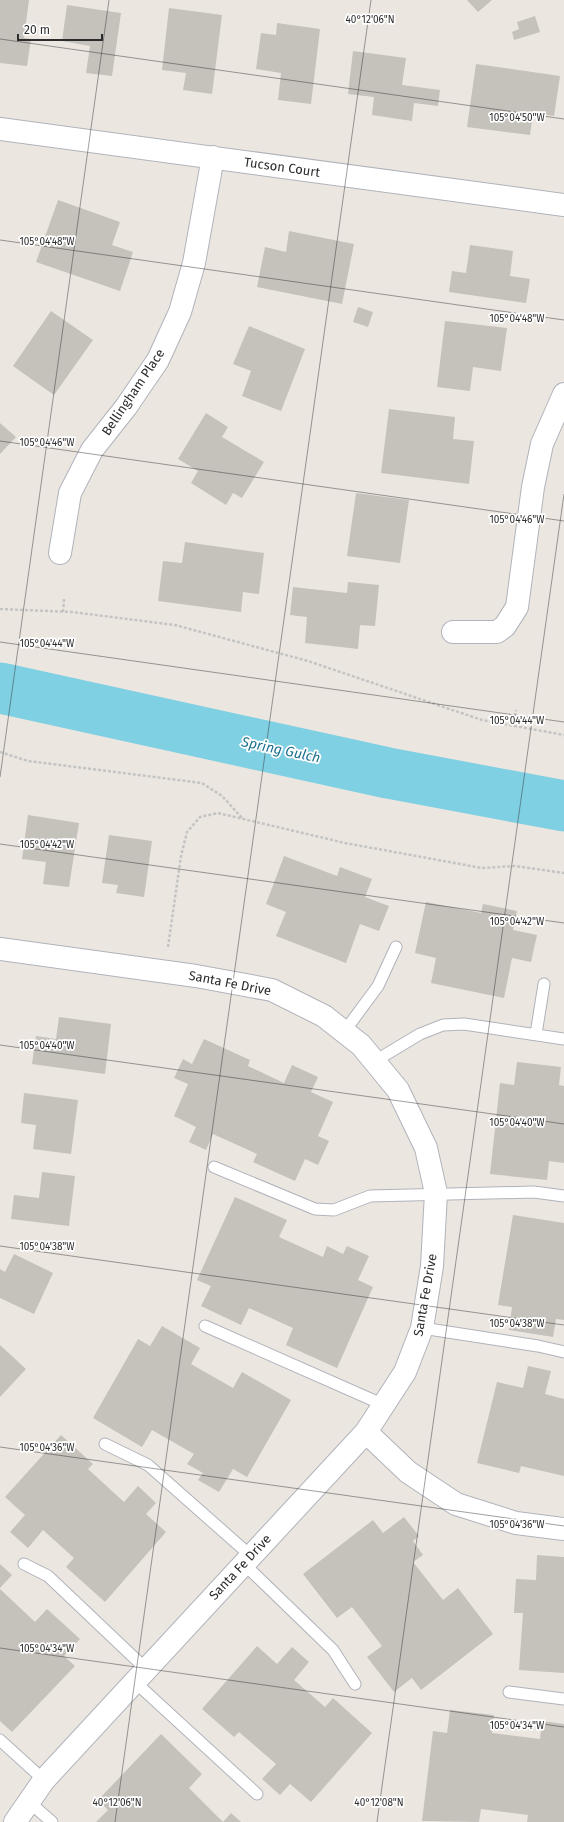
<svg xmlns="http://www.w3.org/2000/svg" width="564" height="1822" font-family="'Fira Sans',sans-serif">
<rect width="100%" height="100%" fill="#ece6e0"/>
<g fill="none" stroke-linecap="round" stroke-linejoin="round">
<!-- river -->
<path stroke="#7fd0e3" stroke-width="51" d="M0 688 388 773 564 806"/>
</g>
<!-- building -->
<path fill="#c5c1bb" d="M0 0H29L24 38 31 39 27 66 0 63Z
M467 0H492L478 12Z
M67 5 121 13 112 76 86 73 90 46 62 41Z
M169 8 222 15 212 94 183 90 186 73 162 70Z
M535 16 540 32 514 40 512 32 519 29 517 22Z
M277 23 320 29 311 104 278 100 281 73 256 69 261 33 276 35Z
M353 51 406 58 402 85 440 90 438 106 414 103 412 121 372 115 374 97 348 94Z
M476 64 560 76 554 116 533 113 530 135 467 127Z
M58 200 120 222 112 245 133 252 120 291 36 262Z
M289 231 354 244 342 304 257 287 265 247 286 252Z
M470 245 513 251 510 276 530 279 526 303 449 292 452 271 466 273Z
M358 307 373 312 368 327 353 322Z
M51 311 93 340 54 395 13 366Z
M445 321 507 328 501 371 473 367 470 391 437 387Z
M249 326 305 349 281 411 242 396 251 371 233 364Z
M389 409 455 417 453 439 474 441 469 484 381 473Z
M206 413 228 427 222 437 264 462 242 498 233 493 226 505 191 483 198 471 178 459Z
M0 423 16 437 0 454Z
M356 493 409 500 400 563 347 556Z
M185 542 264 553 259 594 243 592 241 612 158 601 163 561 182 563Z
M348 582 379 585 375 626 360 625 358 649 305 643 307 617 290 615 293 587 347 593Z
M28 815 79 823 69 887 43 884 46 862 22 859Z
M109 835 152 841 144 897 116 893 118 885 102 883Z
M284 856 337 876 340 867 372 879 365 897 389 906 379 931 360 924 346 963 276 936 286 912 266 904Z
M426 902 481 913 483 904 517 911 513 930 537 935 531 962 512 958 504 998 431 983 436 958 415 953Z
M59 1017 111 1024 105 1074 32 1064 36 1036 56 1039Z
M204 1039 250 1060 248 1066 284 1083 292 1065 318 1077 311 1092 333 1102 318 1136 329 1141 318 1165 305 1159 295 1181 253 1162 257 1154 213 1134 206 1150 189 1142 196 1127 174 1116 188 1084 174 1078 183 1059 192 1064Z
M517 1062 561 1067 559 1085 564 1086V1163L549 1161 547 1180 490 1174 500 1083 514 1085Z
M24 1093 78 1100 71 1154 33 1149 36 1125 21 1123Z
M42 1172 75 1176 69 1226 11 1219 14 1195 39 1198Z
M235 1197 287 1220 279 1237 323 1257 327 1246 343 1254 347 1246 369 1256 358 1280 373 1287 337 1368 286 1345 293 1328 249 1308 241 1325 201 1306 211 1286 197 1280Z
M513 1215 564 1223V1320L556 1319 553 1337 509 1330 512 1307 498 1305Z
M14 1254 53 1273 34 1314 0 1298V1269L5 1272Z
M162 1326 200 1348 191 1364 233 1388 242 1372 291 1400 247 1477 233 1469 219 1492 198 1480 203 1473 187 1464 194 1454 152 1430 142 1447 93 1418 138 1339 150 1346Z
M0 1345 26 1369 0 1397Z
M528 1366 551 1371 545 1394 564 1399V1476L521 1466 519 1473 477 1463 497 1382 523 1388Z
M61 1435 93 1464 88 1469 124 1502 138 1486 156 1503 146 1514 166 1532 105 1602 66 1567 74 1558 43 1530 28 1548 10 1532 25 1515 5 1497Z
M404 1517 419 1536 413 1541 423 1555 413 1562 443 1600 458 1588 493 1634 421 1690 412 1678 394 1692 367 1657 382 1646 352 1607 337 1618 303 1574 373 1520 383 1533Z
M537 1555 564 1557V1673L519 1670 523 1613H514L516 1579 536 1580Z
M0 1564 12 1575 0 1588Z
M0 1589 35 1622 47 1609 80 1639 64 1656 75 1666 12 1732 0 1721Z
M257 1646 277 1664 292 1647 309 1662 294 1680 325 1707 333 1698 372 1733 311 1802 290 1784 280 1795 262 1779 276 1764 239 1732 234 1737 202 1709Z
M450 1710 494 1715 492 1733 540 1739 542 1721 564 1724V1822H527L528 1815 481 1809 479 1822 422 1821 433 1731 447 1733Z
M161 1734 202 1774 189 1788 223 1822 231 1813 241 1822H96L108 1810 98 1800Z"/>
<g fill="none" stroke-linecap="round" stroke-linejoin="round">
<!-- service casing -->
<g stroke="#b0b3bb" stroke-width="13">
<path id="service" d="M344 1032 378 986 396 947
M536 1034 544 984
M375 1061 420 1034 443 1025 464 1024 564 1039
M214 1167 315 1209 334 1210 370 1196 534 1192 564 1196
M205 1326 384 1405
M422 1328 538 1346 564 1352
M105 1444 148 1465 251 1556
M24 1564 48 1576 146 1669
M244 1564 333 1650 355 1684
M135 1682 257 1794
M509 1692 564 1699
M0 1740 44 1780
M29 1802 52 1822"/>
</g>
<!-- minor casing -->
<g stroke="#b0b3bb" stroke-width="24">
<path id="minor" d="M0 129 564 205
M60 553 70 493 92 450 126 407 158 360 180 312 194 263 213 157
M453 632H497L505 626 517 607 533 487 542 444 564 394
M0 949 196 976 272 990 324 1016 361 1045 398 1090 426 1148 436 1193 432 1266 422 1328 405 1372 366 1432 44 1780 15 1822
M366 1432 408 1472 456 1504 516 1523 564 1529"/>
</g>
<!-- path -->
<path stroke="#c4c4c4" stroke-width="2.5" stroke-dasharray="3 2" stroke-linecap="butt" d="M0 609 72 612 175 625 308 661 482 720 564 735
M63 612 64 599
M513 726 516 710
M0 752 28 761 202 783 222 796 243 819
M168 947 181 856 187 832 200 817 218 813 345 843 482 868 515 866 564 873"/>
<!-- service -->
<use href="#service" stroke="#fff" stroke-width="11"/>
<!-- minor -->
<use href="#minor" stroke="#fff" stroke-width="22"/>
</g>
<!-- ticks -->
<path fill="none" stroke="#2c2c2c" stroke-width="1" stroke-opacity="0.45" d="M0 39 564 119M0 240 564 320M0 441 564 521M0 642 564 722M0 777 109 0M0 844 564 923M0 1045 564 1124M0 1246 564 1325M0 1447 564 1526M0 1648 564 1727M115 1822 371 0M377 1822 564 494"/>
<g text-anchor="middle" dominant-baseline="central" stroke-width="3.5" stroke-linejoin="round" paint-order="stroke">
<!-- street labels -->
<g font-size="13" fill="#2c2c2c" stroke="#fff">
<text transform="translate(282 167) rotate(8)">Tucson Court</text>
<text transform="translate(133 392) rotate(-56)">Bellingham Place</text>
<text transform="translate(230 983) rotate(11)">Santa Fe Drive</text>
<text transform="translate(425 1295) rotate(-80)">Santa Fe Drive</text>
<text transform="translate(240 1567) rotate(-47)">Santa Fe Drive</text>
</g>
<!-- water labels -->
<g font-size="14" font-style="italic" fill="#1c7190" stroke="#fff">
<text transform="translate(281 750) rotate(12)">Spring Gulch</text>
</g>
</g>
<g font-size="10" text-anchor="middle" fill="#2c2c2c" stroke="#fff" stroke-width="3.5" stroke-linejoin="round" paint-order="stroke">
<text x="370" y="23">40°12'06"N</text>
<text x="517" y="121">105°04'50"W</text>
<text x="47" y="245">105°04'48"W</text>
<text x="517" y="322">105°04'48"W</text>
<text x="47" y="446">105°04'46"W</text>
<text x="517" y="523">105°04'46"W</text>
<text x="47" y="647">105°04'44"W</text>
<text x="517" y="724">105°04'44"W</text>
<text x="47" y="848">105°04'42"W</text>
<text x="517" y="925">105°04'42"W</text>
<text x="47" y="1049">105°04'40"W</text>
<text x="517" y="1126">105°04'40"W</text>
<text x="47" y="1250">105°04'38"W</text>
<text x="517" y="1327">105°04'38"W</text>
<text x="47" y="1451">105°04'36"W</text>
<text x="517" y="1528">105°04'36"W</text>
<text x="47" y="1652">105°04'34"W</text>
<text x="517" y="1729">105°04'34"W</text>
<text x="117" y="1806">40°12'06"N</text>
<text x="379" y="1806">40°12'08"N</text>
</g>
<!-- scale -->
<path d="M18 34v6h84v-6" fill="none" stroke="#2c2c2c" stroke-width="2"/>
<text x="24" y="34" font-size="12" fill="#2c2c2c" stroke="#ffffff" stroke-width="3" paint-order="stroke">20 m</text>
</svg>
